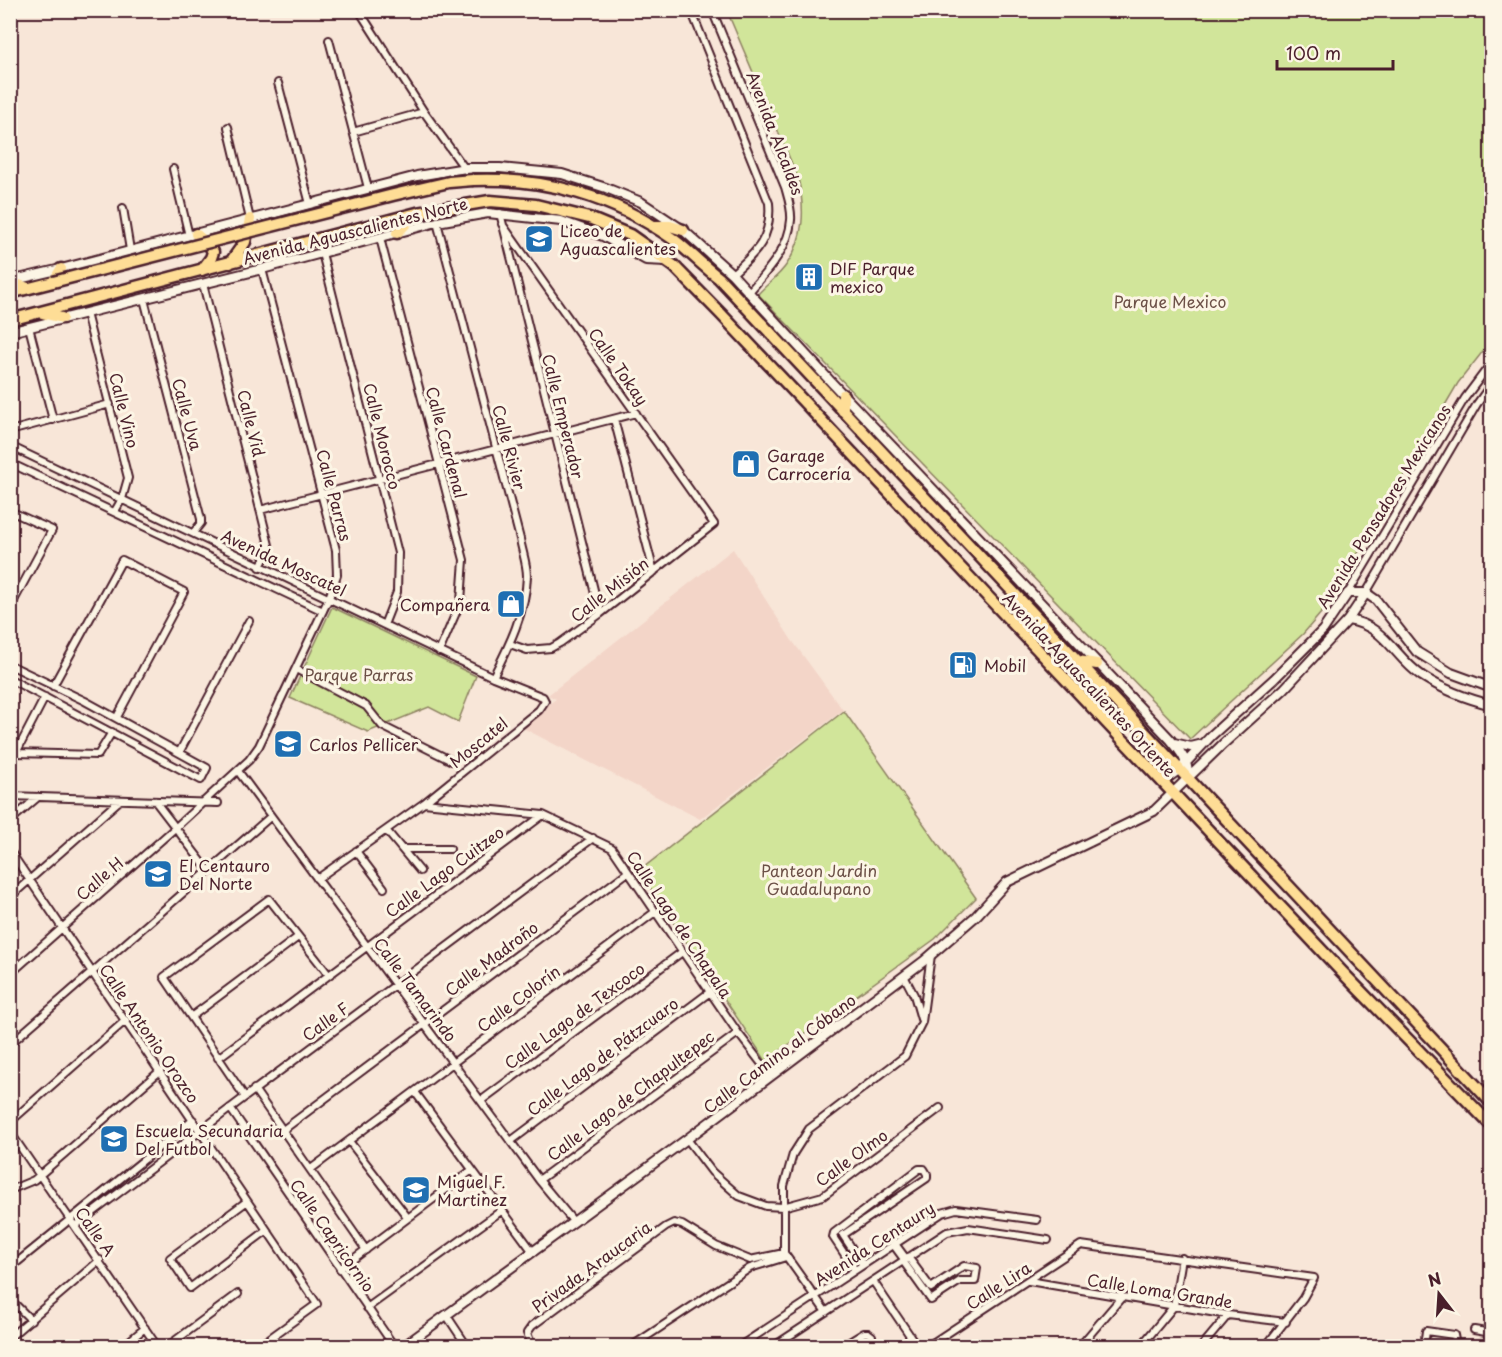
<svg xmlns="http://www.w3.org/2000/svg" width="1502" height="1357" font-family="'Playpen Sans',sans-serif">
<rect width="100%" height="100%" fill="#f8e6d8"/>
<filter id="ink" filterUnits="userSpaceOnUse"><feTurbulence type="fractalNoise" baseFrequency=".0167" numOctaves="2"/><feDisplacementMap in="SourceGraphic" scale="12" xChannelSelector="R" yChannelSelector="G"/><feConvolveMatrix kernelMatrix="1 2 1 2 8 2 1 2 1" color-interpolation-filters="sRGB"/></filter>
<g filter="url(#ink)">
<!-- built -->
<path fill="#f3d5c8" d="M733 549 791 639 843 710 700 819 519 726 556 699 548 695Z"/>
<!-- green -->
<path fill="#d1e59a" stroke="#8e8262" stroke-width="1.5" d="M727 11H1491V341L1458 383 1327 606 1303 634 1190 739 758 294C767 284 780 275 787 264 805 237 805 208 798 178Z
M332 607 476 676 458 722 429 707 368 732 290 698Z
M844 711 976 898 935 939 766 1061 639 871Z"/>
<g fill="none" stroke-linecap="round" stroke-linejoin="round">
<!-- minor casing -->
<g stroke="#4a1f2b" stroke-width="10">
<path id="minor" d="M691 10 769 203C772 238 757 252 732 274
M712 10 785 187C788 198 792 209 791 220 789 249 767 271 749 292
M360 12 424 112 473 180
M329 40 368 188
M278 83 310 204
M228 127 250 219
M353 132 424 112
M173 169 189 236
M123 208 130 250
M500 213 600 614
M437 222 520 539C522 551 527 564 527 576 526 611 509 646 493 677
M502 224 714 524 600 614 560 643 551 648 527 650 510 644
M380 238 464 560 461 601 439 652
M322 253 398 553 397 592 384 625
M203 284 269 545V549L260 567
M144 299 201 519V523L193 533
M86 313 128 478 122 499 115 511
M29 327 53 420
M614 419 654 572
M10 431 110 404
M10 446 493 677 543 697 545 701 539 710 424 803 317 879
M10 463 323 611
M260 510 636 413
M10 511 52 530 10 608
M1348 593 1465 398 1492 362
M1366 593 1477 404 1492 383
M10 665 85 701 207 768 201 780 10 679
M296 669 366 706 382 726 452 761
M53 686 122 560 184 592 117 717
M45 697 16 753 98 755 112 732
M180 751 249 621
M238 771 539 1180 573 1221
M10 796 218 803
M155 801 208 870
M424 803 543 815 612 848 738 1033 771 1076
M10 821 38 797
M386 830 420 871
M402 849H450
M10 851 317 1304 259 1346
M356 851 384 888
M10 897 120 800
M10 974 175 828 249 760 259 746 329 598 337 575 336 550 262 269
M904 976 914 995 921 1019
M191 1017 298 937
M10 1044 270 817
M218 1058 543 815
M254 1089 366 1250
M415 1092 533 1252
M245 1097 164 977 269 899 328 974
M482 1100 682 952
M230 1108 394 1346
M10 1122 126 1020
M283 1130 628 872
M10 1132 157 1346
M687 1139 712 1172 739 1196 766 1206 783 1207 823 1196 940 1108
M349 1141 408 1218
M511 1141 710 992
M311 1169 655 912
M539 1180 738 1033
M10 1190 34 1180 160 1071
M246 1202 170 1258 190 1288 266 1231
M75 1226 245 1097 593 838
M903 1261 931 1300 960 1281H975L977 1268 964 1266 931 1288 908 1257
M10 1268 193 1120
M340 1269 472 1170
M855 1270 833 1237 834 1233 919 1169H924L927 1174V1178L843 1235 863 1265
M873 1281 917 1346
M1029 1281 1228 1315 1286 1322
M11 1300 31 1320
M367 1308 501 1211
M826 1312 784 1253V1186L793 1154 809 1129 905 1056 922 1022 931 955
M447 1316 467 1346
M1474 1330 1492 1333
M10 1337 100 1260
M123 1346 145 1328
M168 1346 238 1294
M532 1346 527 1333 532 1326 666 1227 674 1223 682 1225 716 1246 750 1260 784 1253
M632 1346 750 1268 786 1257
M740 1346 942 1213 956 1209 1037 1220
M774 1346 947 1232 968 1228 1048 1240
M843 1346 864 1333H868L872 1336 871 1340 863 1346
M928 1346 1081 1245 1314 1278 1303 1298 1266 1346
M1080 1346 1121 1298
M1141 1346 1174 1306 1182 1258
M1202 1346 1228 1315
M1380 1346 1384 1345
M1424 1346 1426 1331 1454 1335 1456 1346"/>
</g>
<!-- tertiary casing -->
<g stroke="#4a1f2b" stroke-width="12">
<path id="tertiary" d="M10 281 61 269 417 176 466 168H500L562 174 606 188 641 202 683 230 732 274 832 383 1170 739C1180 751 1189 761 1188 778
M10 332 262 269 437 222 488 213 561 221 603 236 646 260 666 261
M1348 620C1386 626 1393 656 1422 676 1442 689 1468 699 1492 705
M1174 743 1191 747 1203 744
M1162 782 1180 769 1212 735 1274 679 1323 630 1348 593H1366L1376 600 1417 652 1451 673 1492 688
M894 1244 905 1259
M404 1346 687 1139 924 961 976 916 1007 882 1154 811 1223 744 1284 689 1348 620 1366 593"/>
</g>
<!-- primary casing -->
<g stroke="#4a1f2b" stroke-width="15">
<path id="primary" d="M473 180C545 177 614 197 673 239 689 251 703 266 719 278L1492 1103
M652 226H670L683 230
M397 233 416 214
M196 234 210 246 213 252 211 258 202 270
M230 263 245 242 250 219
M10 282 28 288
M10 293 53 282 61 269
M42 313 62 318
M10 320 417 213 490 201 536 205 589 218 630 235 674 266 721 314 1342 972 1492 1126
M843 411V395
M1078 661 1097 664"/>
</g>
<!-- minor -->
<use href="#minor" stroke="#fcf5e5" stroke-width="6"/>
<!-- tertiary -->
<use href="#tertiary" stroke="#fcf5e5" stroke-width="8"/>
<!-- primary -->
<use href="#primary" stroke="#fedd96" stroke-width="10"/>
<!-- primary-bridge casing -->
<g stroke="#4a1f2b" stroke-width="15" stroke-linecap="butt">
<path id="primary-bridge" d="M53 282 393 195 449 182 473 180"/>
</g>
<!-- primary-bridge -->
<use href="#primary-bridge" stroke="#fedd96" stroke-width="10"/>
</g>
</g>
<!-- icons -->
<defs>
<g id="school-square" transform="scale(1.5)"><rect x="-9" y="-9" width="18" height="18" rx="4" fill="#1f6fb2" stroke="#fcf5e5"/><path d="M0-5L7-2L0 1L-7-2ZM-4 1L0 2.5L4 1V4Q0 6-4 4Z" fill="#fff"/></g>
<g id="building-square" transform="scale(1.5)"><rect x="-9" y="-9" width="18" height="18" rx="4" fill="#1f6fb2" stroke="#fcf5e5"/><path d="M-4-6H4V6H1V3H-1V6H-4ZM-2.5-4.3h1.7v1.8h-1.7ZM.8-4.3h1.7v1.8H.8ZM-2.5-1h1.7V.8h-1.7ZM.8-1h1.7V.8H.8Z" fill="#fff"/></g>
<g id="shop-square" transform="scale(1.5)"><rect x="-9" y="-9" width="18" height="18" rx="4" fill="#1f6fb2" stroke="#fcf5e5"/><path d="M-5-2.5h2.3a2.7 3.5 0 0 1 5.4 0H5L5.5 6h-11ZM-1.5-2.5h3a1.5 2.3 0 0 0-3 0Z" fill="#fff"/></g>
<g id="fuel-square" transform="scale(1.5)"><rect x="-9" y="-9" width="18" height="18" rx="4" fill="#1f6fb2" stroke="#fcf5e5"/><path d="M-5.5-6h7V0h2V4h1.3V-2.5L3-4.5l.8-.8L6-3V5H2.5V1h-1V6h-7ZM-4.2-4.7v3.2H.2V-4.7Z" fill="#fff"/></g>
</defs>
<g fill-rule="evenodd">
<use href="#school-square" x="539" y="239"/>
<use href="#building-square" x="809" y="277"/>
<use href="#shop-square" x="746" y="464"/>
<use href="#shop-square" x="511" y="604"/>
<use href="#fuel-square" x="963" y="665"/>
<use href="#school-square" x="288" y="744"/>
<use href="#school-square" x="158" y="874"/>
<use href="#school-square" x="114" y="1139"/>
<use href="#school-square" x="416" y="1190"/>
</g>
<g text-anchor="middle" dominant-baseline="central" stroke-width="6" stroke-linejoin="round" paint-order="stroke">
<!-- street labels -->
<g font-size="16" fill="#4a1f2b" stroke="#fcf5e5">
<text transform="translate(776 133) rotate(69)">Avenida Alcaldes</text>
<text transform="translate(355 230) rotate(-14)">Avenida Aguascalientes Norte</text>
<text transform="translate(619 366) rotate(55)">Calle Tokay</text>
<text transform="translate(125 410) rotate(76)">Calle Vino</text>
<text transform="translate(188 414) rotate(75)">Calle Uva</text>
<text transform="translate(564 416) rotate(76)">Calle Emperador</text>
<text transform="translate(252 423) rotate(76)">Calle Vid</text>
<text transform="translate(383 436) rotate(76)">Calle Morocco</text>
<text transform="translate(447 442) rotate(75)">Calle Cardenal</text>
<text transform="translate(510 447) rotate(75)">Calle Rivier</text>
<text transform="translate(335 495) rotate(75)">Calle Parras</text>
<text transform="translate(1383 506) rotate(-58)">Avenida Pensadores Mexicanos</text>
<text transform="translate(284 562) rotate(25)">Avenida Moscatel</text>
<text transform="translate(609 589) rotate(-38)">Calle Misión</text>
<text transform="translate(1090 684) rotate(47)">Avenida Aguascalientes Oriente</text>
<text transform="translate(478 742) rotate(-39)">Moscatel</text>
<text transform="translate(444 871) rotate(-36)">Calle Lago Cuitzeo</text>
<text transform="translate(99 878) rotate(-41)">Calle H</text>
<text transform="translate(680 924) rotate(56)">Calle Lago de Chapala</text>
<text transform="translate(491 958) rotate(-37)">Calle Madroño</text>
<text transform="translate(416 989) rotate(53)">Calle Tamarindo</text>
<text transform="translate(518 998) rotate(-37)">Calle Colorín</text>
<text transform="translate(574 1015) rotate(-36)">Calle Lago de Texcoco</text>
<text transform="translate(325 1021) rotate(-36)">Calle F</text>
<text transform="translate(150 1033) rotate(56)">Calle Antonio Orozco</text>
<text transform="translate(779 1053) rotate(-37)">Calle Camino al Cóbano</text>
<text transform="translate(602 1056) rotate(-37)">Calle Lago de Pátzcuaro</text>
<text transform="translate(630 1095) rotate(-37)">Calle Lago de Chapultepec</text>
<text transform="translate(851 1157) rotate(-36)">Calle Olmo</text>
<text transform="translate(96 1231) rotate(55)">Calle A</text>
<text transform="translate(333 1235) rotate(55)">Calle Capricornio</text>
<text transform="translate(874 1243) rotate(-33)">Avenida Centaury</text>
<text transform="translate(591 1266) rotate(-36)">Privada Araucaria</text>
<text transform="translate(998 1285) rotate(-33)">Calle Lira</text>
<text transform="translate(1160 1290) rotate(9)">Calle Loma Grande</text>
</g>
<!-- poi labels -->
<g font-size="16" fill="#4a1f2b" stroke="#fcf5e5" text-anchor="start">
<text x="560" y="230">Liceo de<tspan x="560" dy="18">Aguascalientes</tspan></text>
<text x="830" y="268">DIF Parque<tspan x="830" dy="18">mexico</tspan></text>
<text x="767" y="455">Garage<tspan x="767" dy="18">Carrocería</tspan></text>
<text x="490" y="604" text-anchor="end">Compañera</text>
<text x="984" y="665">Mobil</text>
<text x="309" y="744">Carlos Pellicer</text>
<text x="179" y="865">El Centauro<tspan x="179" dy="18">Del Norte</tspan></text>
<text x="135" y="1130">Escuela Secundaria<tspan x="135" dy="18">Del Futbol</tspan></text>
<text x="437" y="1181">Miguel F.<tspan x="437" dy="18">Martinez</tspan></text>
</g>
<!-- park labels -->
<g font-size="16" fill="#6c5047" stroke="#fcf5e5">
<text x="1170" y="301">Parque Mexico</text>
<text x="359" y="674">Parque Parras</text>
<text x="819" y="870">Panteon Jardin<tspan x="819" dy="18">Guadalupano</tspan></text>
</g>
</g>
<!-- margin -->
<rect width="1502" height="1357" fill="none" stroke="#fcf5e5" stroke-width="36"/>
<rect x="18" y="18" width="1466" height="1321" fill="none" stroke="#4a1f2b" stroke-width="2" filter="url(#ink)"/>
<!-- north arrow -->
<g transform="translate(1439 1294) rotate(343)" stroke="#fcf5e5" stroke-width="4.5" paint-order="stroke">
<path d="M0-4.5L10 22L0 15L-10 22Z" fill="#4a1f2b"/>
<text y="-9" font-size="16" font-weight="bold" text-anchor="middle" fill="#4a1f2b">N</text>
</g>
<!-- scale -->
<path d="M1277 60v9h116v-9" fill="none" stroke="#4a1f2b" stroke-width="3"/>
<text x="1286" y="60" font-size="18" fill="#4a1f2b" stroke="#fcf5e5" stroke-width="4.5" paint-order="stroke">100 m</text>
</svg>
